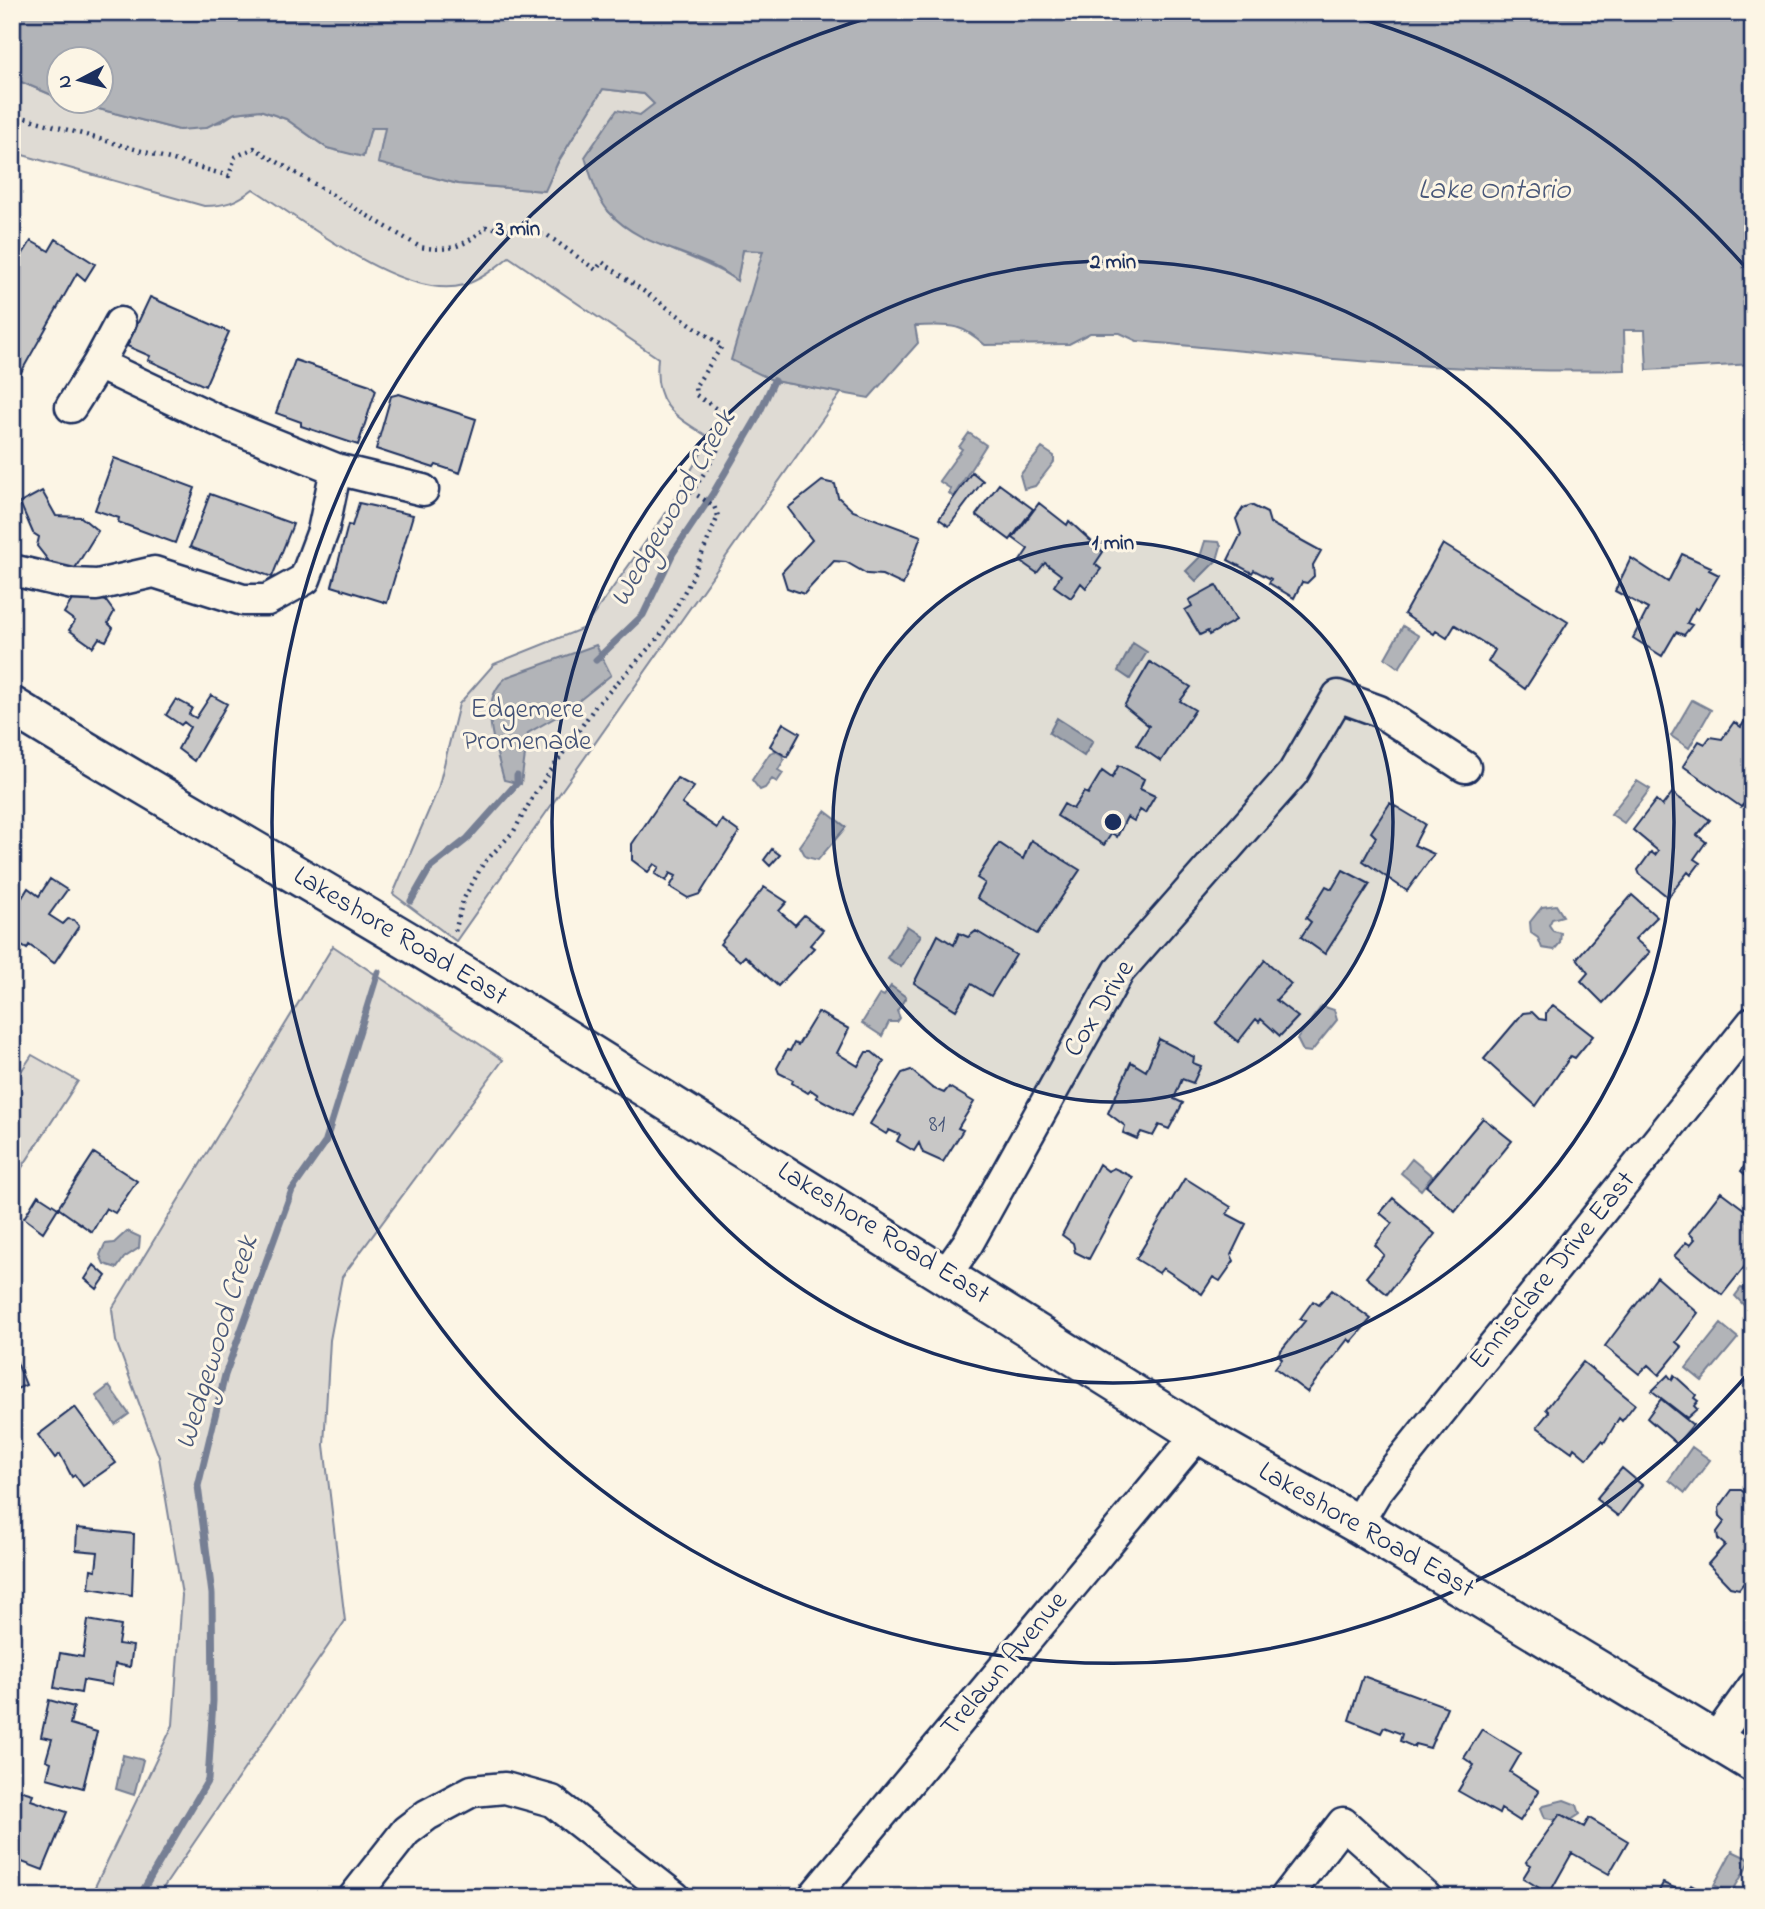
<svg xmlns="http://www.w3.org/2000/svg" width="1765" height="1909" font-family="'Indie Flower',sans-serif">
<rect width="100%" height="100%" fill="#fcf5e5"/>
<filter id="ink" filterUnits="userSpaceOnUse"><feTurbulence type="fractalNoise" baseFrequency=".0143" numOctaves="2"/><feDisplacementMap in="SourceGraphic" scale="14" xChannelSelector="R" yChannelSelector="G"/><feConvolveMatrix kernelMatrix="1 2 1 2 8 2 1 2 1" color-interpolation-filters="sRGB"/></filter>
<g filter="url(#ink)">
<!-- green -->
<path fill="#dfdbd4" stroke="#7d8599" stroke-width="2" d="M12 78 59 98 60 102H72L179 130 221 122 235 113 260 110 286 119 327 148 363 156 371 127 386 128 379 163 458 184 544 191 558 162 603 89 644 94 655 104 640 115 608 211C645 246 694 254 737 280L743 250H763L774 381 841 393 456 941 393 894 438 789 459 704 494 664 584 628 664 516 710 438C673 415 653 405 658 358L509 257C495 268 481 280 464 285 404 302 304 221 253 189 237 202 225 206 204 206L12 152Z
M333 946 503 1060 342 1277 330 1340 324 1445 345 1621 157 1897H90L173 1725 182 1595 159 1457 116 1341 112 1309Z
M32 1055 78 1081 12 1183V1085Z"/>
<!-- water -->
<path fill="#b2b4b8" stroke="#767f94" stroke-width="2" d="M12 12H1753V364L1647 370 1645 330H1624L1625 370C1461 374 1300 356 1137 341L1120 333H1090L1069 344 985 345C960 322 949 325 915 326L918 343 869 398 774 381 731 360 763 251 743 250 737 281C728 275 719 268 709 264 675 248 635 242 609 212 596 197 591 176 585 157L617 110 640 115 654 104 644 94 603 89 558 162 545 191 458 184 378 163 385 128H371L363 157 327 148 286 119 260 110 235 113 205 128 179 130 72 102H102V60H60L59 98 12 78Z
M969 433 986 445 953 497 949 493 951 489 939 481 962 449 959 447Z
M1042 448 1054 456V462L1035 486 1024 489 1020 475Z
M1205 541 1219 542 1221 546 1217 560 1196 581 1186 571 1200 557Z
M1403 626 1419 636 1399 668 1385 658Z
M1133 643 1147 652 1130 679 1118 671Z
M596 645 611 675 565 712 528 733 521 784 504 780C496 748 476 701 507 677Z
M1692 700 1711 710 1689 748 1671 736Z
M1057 718 1093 741 1084 756 1049 733Z
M775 751 782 755 784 760 778 770 783 773 777 782 772 779 765 788 760 790 752 780 770 753Z
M1637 781 1650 789 1624 823 1611 814Z
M825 811 846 827 818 860 806 857 800 846Z
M1556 905 1563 916 1552 919 1549 925 1553 931 1561 933 1560 943 1554 950 1542 948 1538 938 1531 933 1530 922 1542 907Z
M907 926 921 935 901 967 887 958Z
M891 986 906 997 897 1011 900 1018 897 1022H889L882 1036 862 1023 880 994 884 996Z
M1322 1006 1334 1010 1337 1020 1311 1052 1303 1051 1297 1039Z
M1412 1159 1432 1176 1421 1190 1401 1173Z
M127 1231 140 1237 139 1248 124 1258 117 1268 104 1264 100 1255 105 1244 114 1243Z
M1741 1288 1753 1292V1315L1735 1296Z
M1721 1324 1738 1338 1702 1381 1686 1368Z
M109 1386 129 1414 115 1424 96 1396Z
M1692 1447 1710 1460 1685 1493 1669 1480Z
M123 1755 143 1760 134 1795 116 1789Z
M1564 1800 1577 1805 1580 1814 1571 1820 1561 1814 1557 1820 1545 1818 1541 1808 1544 1805Z
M1732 1851 1751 1860 1731 1894 1714 1885Z"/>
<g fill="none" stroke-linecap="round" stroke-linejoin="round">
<!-- stream -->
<path stroke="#767f94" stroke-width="7" d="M596 660 643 615 673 553 712 495 757 418 774 381
M411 901 430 868 467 839 517 783V776
M139 1897 208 1780 213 1701 212 1594 198 1486 225 1375 292 1190 325 1143 378 972"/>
</g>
<!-- building -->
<path fill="#c8c7c6" stroke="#1b2f5e" stroke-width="2" d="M56 239 95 264 85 280 77 273 19 376 12 372V271L31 241 49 251Z
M150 297 229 332 205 386 148 360 150 356 127 346Z
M295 360 370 385 376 390 358 445 301 426V422L276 413Z
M399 394 476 419 460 473 436 465 434 468 376 449 391 396Z
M114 458 195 488 175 543 118 522 119 518 95 510Z
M972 472 983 481 949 526 939 519Z
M822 481 835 484 838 497 853 511 921 536 903 585 882 575 867 574 846 562 834 561 804 594 787 588 782 572 812 540 788 508Z
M999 484 1033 509 1010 540 976 515Z
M42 491 56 516 81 517 98 531 72 573 55 569 37 546 39 537 33 533 20 503Z
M210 494 293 524 272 577 190 547Z
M359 503 413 515 387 603 332 586 348 525 352 526Z
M1039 503 1067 525 1069 521 1103 552 1095 564 1101 569 1086 588 1081 583 1071 598 1054 586 1061 575 1045 563 1037 573 1020 561 1028 549 1013 538Z
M1251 505 1267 513 1270 523 1321 551 1313 565 1314 576 1307 583 1302 582 1294 598 1269 583 1271 579 1254 570 1252 573 1228 560 1241 534 1236 519 1243 508Z
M1443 544 1568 622 1525 689 1488 662 1495 650 1455 625 1447 638 1436 631 1434 634 1404 614Z
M1682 554 1711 567 1709 570 1719 575 1698 610 1695 608 1687 623 1692 625 1684 635 1676 632 1662 656 1633 638 1648 609 1615 591 1631 558 1668 582Z
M1216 585 1236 620 1209 635 1208 631 1200 635 1185 610 1192 606 1189 600Z
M85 594 106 601 114 612 108 623 113 628 106 641 99 638 93 647 69 630 75 621 64 613 75 595 82 600Z
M1150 662 1191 687 1180 701 1195 710 1161 761 1137 745 1149 726 1124 706Z
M211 695 227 704 194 761 178 749 190 727 184 722 181 725 166 715 176 699 192 708 189 714 196 718Z
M1750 713 1753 715V793L1741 807 1683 766 1699 741 1705 744 1710 737 1722 739 1734 722 1741 727Z
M783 723 800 733 787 757 770 746Z
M1119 765 1144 779 1140 789 1155 796 1145 813 1140 810 1134 821 1127 817 1117 837 1112 833 1104 845 1057 816 1064 804 1073 809 1084 792 1088 794 1102 771 1112 778Z
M677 778 694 787 682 804 717 828 722 820 739 832 700 894 688 898 670 887 676 876 670 873 666 881 655 874 659 867 654 864 648 872 632 860V844Z
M1672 793 1710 820 1697 835 1706 842 1694 859 1700 863 1691 875 1688 872 1668 897 1640 875 1638 870 1651 852 1655 855 1658 851 1633 830 1656 800 1662 806Z
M1390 803 1425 824 1414 845 1434 854 1407 891 1363 861 1376 837 1371 832Z
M1031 840 1080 870 1037 934 977 898 985 883 977 878 999 843 1023 859Z
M772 849 780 855 770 866 764 860Z
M1343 870 1370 884 1325 954 1301 937 1311 922 1306 918 1326 886 1332 889Z
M50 879 67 890 49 915 63 924 68 919 74 920 79 926 54 963 29 945 27 949 12 940V914L28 888 39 896Z
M764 887 787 902 779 911 795 925 804 915 823 930 810 945 814 948 778 986 745 956 740 961 720 944Z
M1632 895 1657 917 1635 939 1650 952 1603 1003 1581 981 1588 973 1577 958Z
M976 931 1016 955 991 996 971 984 956 1010 914 983 938 935 954 945 959 933 968 937Z
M1265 960 1291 984 1276 1000 1298 1017 1280 1036 1261 1019 1259 1022 1256 1019 1238 1042 1216 1023Z
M1553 1005 1593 1036 1575 1058 1571 1056 1536 1106 1484 1059 1523 1013 1532 1012 1539 1019 1546 1020V1013Z
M818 1012 849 1029 837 1053 858 1066 866 1052H872L884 1062 851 1116 816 1097 818 1095 811 1090 808 1093 792 1083 793 1080 779 1073 777 1068 787 1050 790 1051 794 1043 798 1045Z
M1159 1039 1194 1057 1193 1063 1201 1066 1193 1083 1182 1079 1174 1099 1183 1103 1169 1129 1159 1125 1153 1136 1141 1132 1137 1139 1123 1133 1125 1126 1108 1113 1131 1062 1146 1071Z
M911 1070 932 1088 944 1093 949 1087 974 1102 958 1128 963 1130 943 1162 923 1153 919 1143 914 1151 897 1141 900 1135 889 1130 886 1134 870 1124 902 1073Z
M1483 1118 1512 1141 1455 1211 1426 1186Z
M94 1153 137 1181 115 1213 106 1208 92 1232 58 1208Z
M1753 1153V1181L1741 1171Z
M1099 1164 1108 1171 1114 1168 1133 1177 1089 1259 1075 1252 1073 1243 1062 1235Z
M1185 1178 1231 1207 1227 1214 1246 1224 1231 1255 1234 1261 1220 1281 1213 1277 1202 1294 1163 1268 1159 1273 1136 1259Z
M1721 1192 1753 1216V1256L1722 1295 1674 1256 1686 1242 1690 1245 1695 1239 1689 1233Z
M38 1195 58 1208 43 1232 24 1218Z
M1393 1198 1435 1234 1387 1294 1366 1277 1384 1255 1375 1245 1392 1223 1380 1213Z
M94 1265 106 1276 97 1289 85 1279Z
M1657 1277 1698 1313 1676 1342 1682 1347 1659 1375 1648 1365 1639 1374 1605 1346Z
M1332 1290 1371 1319 1351 1342 1348 1339 1307 1392 1275 1368 1282 1359 1278 1354 1305 1321 1300 1319 1313 1301 1319 1305Z
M12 1350 26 1385 12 1391Z
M1583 1362 1635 1404 1622 1421 1619 1418 1604 1443 1602 1441 1587 1459 1574 1448 1572 1452 1537 1427 1549 1412 1546 1409Z
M1668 1375 1672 1380 1674 1375 1696 1395 1694 1398 1698 1401 1694 1406 1697 1409 1687 1418 1652 1391Z
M1661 1399 1693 1425 1677 1444 1647 1418Z
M75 1407 116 1463 83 1486 75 1475 72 1477 60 1454 55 1458 38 1435Z
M1622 1468 1642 1485 1618 1516 1596 1499Z
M1732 1490H1741L1750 1497 1753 1495V1572L1739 1589 1730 1587 1708 1564 1725 1545 1718 1539 1717 1532 1725 1521 1720 1516 1719 1508Z
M77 1528 134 1534 132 1595 89 1588 91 1569 96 1570 98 1552 76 1550Z
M88 1620 121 1626 118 1644 133 1646 130 1667 115 1664 112 1685 83 1680 81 1693 54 1688 60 1653 83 1657Z
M1363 1676 1447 1707 1430 1748 1415 1744 1414 1747 1400 1741 1402 1734 1384 1727 1381 1733 1349 1720Z
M49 1700 74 1707 70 1724 97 1732 83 1788 47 1778 51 1762 46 1760 52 1739 41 1737Z
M1482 1729 1521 1753 1510 1772 1539 1791 1520 1821 1501 1809 1499 1814 1458 1791 1474 1765 1464 1758Z
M12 1788 33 1794 31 1800 67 1812 43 1870 14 1859 21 1840 12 1837Z
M1560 1814 1584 1827 1589 1818 1628 1841 1609 1874 1572 1853 1549 1894 1523 1878 1531 1865 1526 1862Z
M1663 1883 1686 1893 1691 1885 1712 1897H1656Z"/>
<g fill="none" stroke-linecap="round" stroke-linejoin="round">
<!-- minor casing -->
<g stroke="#1b2f5e" stroke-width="35">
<path id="minor" d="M98 364 120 323
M336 469 423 490
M12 570 72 584 97 585 154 572 243 600H267L305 579 323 531 336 469 227 425 98 364 71 407
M946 1274 968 1243 1119 971 1293 773 1338 696 1379 711 1465 767
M1357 1524 1376 1492 1753 1022
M1715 1740 1753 1687
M354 1897 406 1831 427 1815 472 1791 505 1788 552 1801 675 1897
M813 1897 1198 1434
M1286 1897 1343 1823 1426 1897"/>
</g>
<!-- major casing -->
<g stroke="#1b2f5e" stroke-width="42">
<path id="major" d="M12 706C168 802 328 891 484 987L1198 1434 1357 1524 1753 1763"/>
</g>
<!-- path -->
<path stroke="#1b2f5e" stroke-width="4.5" stroke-dasharray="2 5" stroke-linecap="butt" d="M12 114 229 176 235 157 254 148 420 247C448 252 465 247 486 227L547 235 596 270 602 262 722 346 695 387 696 395 724 414C728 443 706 469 692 492L714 506 718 516 691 580 660 636 595 707 534 795 514 831 483 864 463 900 454 936"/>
<!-- minor -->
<use href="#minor" stroke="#fcf5e5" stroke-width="30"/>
<!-- major -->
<use href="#major" stroke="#fcf5e5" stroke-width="37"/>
</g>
</g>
<!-- distance rings -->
<circle cx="1113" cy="822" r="280" fill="#1b2f5e" fill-opacity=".12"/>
<g fill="none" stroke="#1b2f5e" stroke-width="3.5">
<circle cx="1113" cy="822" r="280"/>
<circle cx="1113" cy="822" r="561"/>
<path d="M1753 1368A841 841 0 1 1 881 14M1345 14A841 841 0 0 1 1753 276"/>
</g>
<g text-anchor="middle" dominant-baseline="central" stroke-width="6" stroke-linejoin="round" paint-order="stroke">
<!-- number labels -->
<g font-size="24" fill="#465578">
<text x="937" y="1125">81</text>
</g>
<!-- park labels -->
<g font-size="28" fill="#425176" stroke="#fcf5e5">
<text x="527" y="710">Edgemere<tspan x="527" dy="32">Promenade</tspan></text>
</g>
<!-- street labels -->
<g font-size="28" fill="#1b2f5e" stroke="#fcf5e5">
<text transform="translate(400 937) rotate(31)">Lakeshore Road East</text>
<text transform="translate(1100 1009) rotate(-58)">Cox Drive</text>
<text transform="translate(883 1234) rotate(32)">Lakeshore Road East</text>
<text transform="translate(1553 1271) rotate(-51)">Ennisclare Drive East</text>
<text transform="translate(1366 1531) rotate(30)">Lakeshore Road East</text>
<text transform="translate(1005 1665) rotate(-50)">Trelawn Avenue</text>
</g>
<!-- water labels -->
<g font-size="30" font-style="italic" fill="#485779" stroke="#fcf5e5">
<text x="1494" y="191">Lake Ontario</text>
<text transform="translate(674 509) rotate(-60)">Wedgewood Creek</text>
<text transform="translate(218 1343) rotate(-73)">Wedgewood Creek</text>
</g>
</g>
<circle cx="1113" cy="822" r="10" fill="#1b2f5e" stroke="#fcf5e5" stroke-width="3.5"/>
<g font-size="21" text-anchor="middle" font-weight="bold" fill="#1b2f5e" stroke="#fcf5e5" stroke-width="6" stroke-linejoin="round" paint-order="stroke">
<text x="518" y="235">3 min</text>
<text x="1113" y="268">2 min</text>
<text x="1113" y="549">1 min</text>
</g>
<!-- margin -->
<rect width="1765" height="1909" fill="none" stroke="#fcf5e5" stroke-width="42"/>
<rect x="21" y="21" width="1723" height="1867" fill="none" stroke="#1b2f5e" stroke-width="2.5" filter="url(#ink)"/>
<!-- north arrow -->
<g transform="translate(80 80) rotate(263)"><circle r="33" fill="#fcf5e5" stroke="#a2a6af" stroke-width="2"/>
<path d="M0-5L12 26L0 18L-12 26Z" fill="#1b2f5e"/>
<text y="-10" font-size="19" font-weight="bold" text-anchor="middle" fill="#1b2f5e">N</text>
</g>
</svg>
